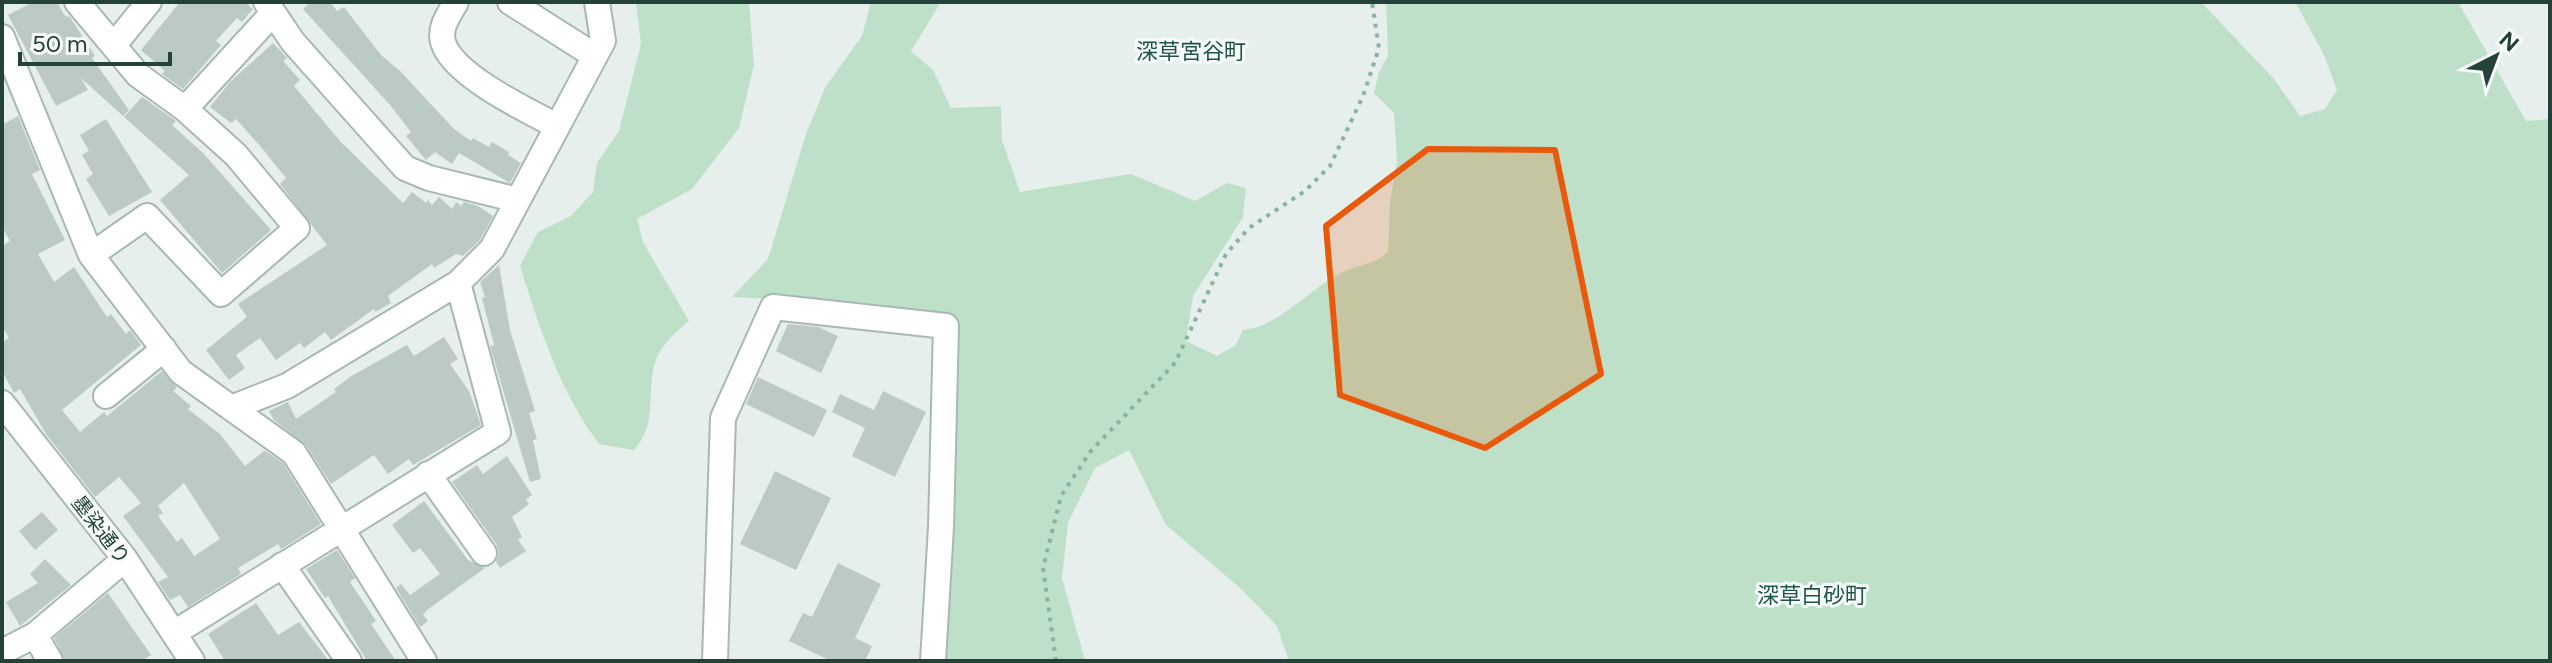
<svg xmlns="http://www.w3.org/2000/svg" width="2552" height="663" font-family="Figtree,'Noto Sans JP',sans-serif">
<rect width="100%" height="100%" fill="#e6efeb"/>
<!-- green -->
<path fill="#bfe0c8" d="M636 2H749L754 65 739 128 692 189 637 219 643 242 689 321C675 332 658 348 654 366 647 395 657 426 634 450L599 444C559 390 540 329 520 266L538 232 571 216 593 192 597 163 619 131 641 44Z
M871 2H941L911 51 933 70 951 108 1001 106 1002 140 1020 192 1131 174 1195 201 1227 183 1246 188 1243 217 1193 296 1186 341 1217 356 1236 345 1243 330C1281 326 1309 288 1343 272 1359 265 1375 264 1388 252L1390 202 1397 162 1394 113 1374 93 1379 72 1388 56 1386 2H2201L2274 79 2300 116 2325 109 2337 90 2324 55 2295 2H2458L2526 121 2550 119V661H1289L1277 626 1239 587 1166 525 1129 450 1095 468 1068 523 1062 578 1085 661H936L949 318 866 303 732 297 768 259 807 131 826 86 862 36Z"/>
<!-- building -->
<path fill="#bbcac4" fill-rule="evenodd" d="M33 2H57L65 16 70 17 95 56 92 58 129 110 123 116 81 78 88 90 56 106 8 15Z
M180 2H251L248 5 253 9 242 22 237 18 216 41 221 45 183 89 162 74 165 71 141 50Z
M311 2H330L337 11 344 7 381 55 400 71 454 129 471 141 473 138 489 147 492 142 509 152 508 155 521 163 510 183 459 153 452 164 435 152 426 160 406 136 411 132 390 105 303 9Z
M273 43 287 58 283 61 300 80 294 86 340 141 403 203 412 192 426 203 428 200 432 205 439 197 452 209 456 202 461 206 464 202 478 206 493 216 480 240 463 256 456 254 434 268 432 264 388 296 391 303 375 312 374 309 331 340 325 332 304 348 300 343 276 360 260 338 236 355 245 368 229 380 206 350 247 317 238 304 327 245 280 184 286 178 260 146 236 119 231 123 210 107 230 82Z
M142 97 176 121 172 125 203 153 271 230 222 273 160 200 189 175 124 117Z
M18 116 40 170 32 174 65 240 38 254 54 282 74 267 107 317 111 314 126 334 130 330 141 345 62 410 80 432 104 412 107 416 162 371 177 388 173 391 191 406 188 409 220 434 245 466 264 451 262 449 283 463 321 524 281 549 278 544 238 568 241 574 188 607 180 595 170 600 158 582 168 577 123 516 141 503 119 477 95 497 46 434 20 389 14 393 2 371V342L9 338 2 326V246L10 241 2 227V125ZM184 483 220 539 194 556 182 538 177 542 158 516 163 513 158 506Z
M106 119 152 192 109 216 86 179 93 174 82 155 89 151 80 135Z
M499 265 510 330 535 411 529 413 537 439 533 440 541 479 530 482 490 346 494 345 482 298 485 297 480 282Z
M788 324 818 327 838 336 821 373 776 351Z
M444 337 458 359 450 364 469 391 481 425 413 465 409 459 388 474 374 455 331 484 306 445 274 420 269 411 288 402 296 419 336 392 334 389 353 375 407 345 414 356Z
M758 377 827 410 814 437 746 404Z
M883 391 926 412 895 477 852 456 865 428 832 412 840 394 874 410Z
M507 456 532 495 526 500 529 504 512 517 522 537 518 540 526 551 500 568 496 562 499 552 496 544 452 482 477 465 483 474Z
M775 471 831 498 796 570 740 544Z
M424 501 468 560 485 568 427 610 423 615 428 621 420 627 396 588 401 584 410 595 440 574 420 548 413 553 392 525Z
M42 512 58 530 35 550 19 531Z
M337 550 355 578 350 582 376 621 371 624 396 661H367L328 596 325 598 306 569Z
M45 559 71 585 20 626 6 602 38 583 30 574Z
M838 563 881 584 855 638 872 646 865 661H831L789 641 803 613 812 617Z
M108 593 151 655 141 661H65L54 638Z
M256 603 278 635 299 622 329 661H225L208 634Z"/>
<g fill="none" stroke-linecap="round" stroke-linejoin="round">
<!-- minor casing -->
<g stroke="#a8b8b2" stroke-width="28">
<path id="minor" d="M77 2 138 75 185 109 236 155 297 228 221 294 147 216 91 255
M266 2 293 42 405 168 429 178 518 200
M456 2C449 15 439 27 443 42 452 75 528 111 557 126
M510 2 595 56
M2 37 91 255 181 372 294 453 424 661
M114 45 149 2
M185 109 272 14
M106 396 164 349
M2 403 125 559 192 661
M231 408 287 386 458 283 492 249 603 41 597 2
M428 474 484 553
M282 565 349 661
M174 633 498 432 458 283
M35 635 50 661
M2 652 35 635 125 559
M715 661 723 418 773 307 946 326 941 527 933 661"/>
</g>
<!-- path -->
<path stroke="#86b3a5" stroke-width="4" stroke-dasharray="4 6" stroke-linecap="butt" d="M1056 661 1043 568 1061 496 1090 452 1175 363 1226 254 1249 228 1305 191 1330 166 1363 96 1379 48 1372 2"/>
<!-- minor -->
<use href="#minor" stroke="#fff" stroke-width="24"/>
</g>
<!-- marked area -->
<path fill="#e8590c" fill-opacity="0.2" stroke="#e8590c" stroke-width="6" stroke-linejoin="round" d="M1428 149 1555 150 1601 374 1485 448 1340 395 1326 226Z"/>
<g text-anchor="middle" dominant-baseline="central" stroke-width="6" stroke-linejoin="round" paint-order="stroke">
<!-- street labels -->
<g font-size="20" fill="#24423a" stroke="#f7fbf9">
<text transform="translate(101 530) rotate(52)">墨染通り</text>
</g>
<!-- neighbourhood labels -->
<g font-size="22" fill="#1f5548" stroke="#f7fbf9">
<text x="1191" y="51">深草宮谷町</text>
<text x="1812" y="595">深草白砂町</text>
</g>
</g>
<!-- border -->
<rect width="2552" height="663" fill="none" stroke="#24423a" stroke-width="8"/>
<!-- north arrow -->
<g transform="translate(2496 56) rotate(42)" stroke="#f7fbf9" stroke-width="6" paint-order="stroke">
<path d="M0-6L14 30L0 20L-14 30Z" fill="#24423a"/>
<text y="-12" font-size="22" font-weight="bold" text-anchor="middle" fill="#24423a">N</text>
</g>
<!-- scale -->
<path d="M20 52v12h150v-12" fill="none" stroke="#24423a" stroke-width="4"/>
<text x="32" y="52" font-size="24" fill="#24423a" stroke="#f7fbf9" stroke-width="6" paint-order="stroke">50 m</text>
</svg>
